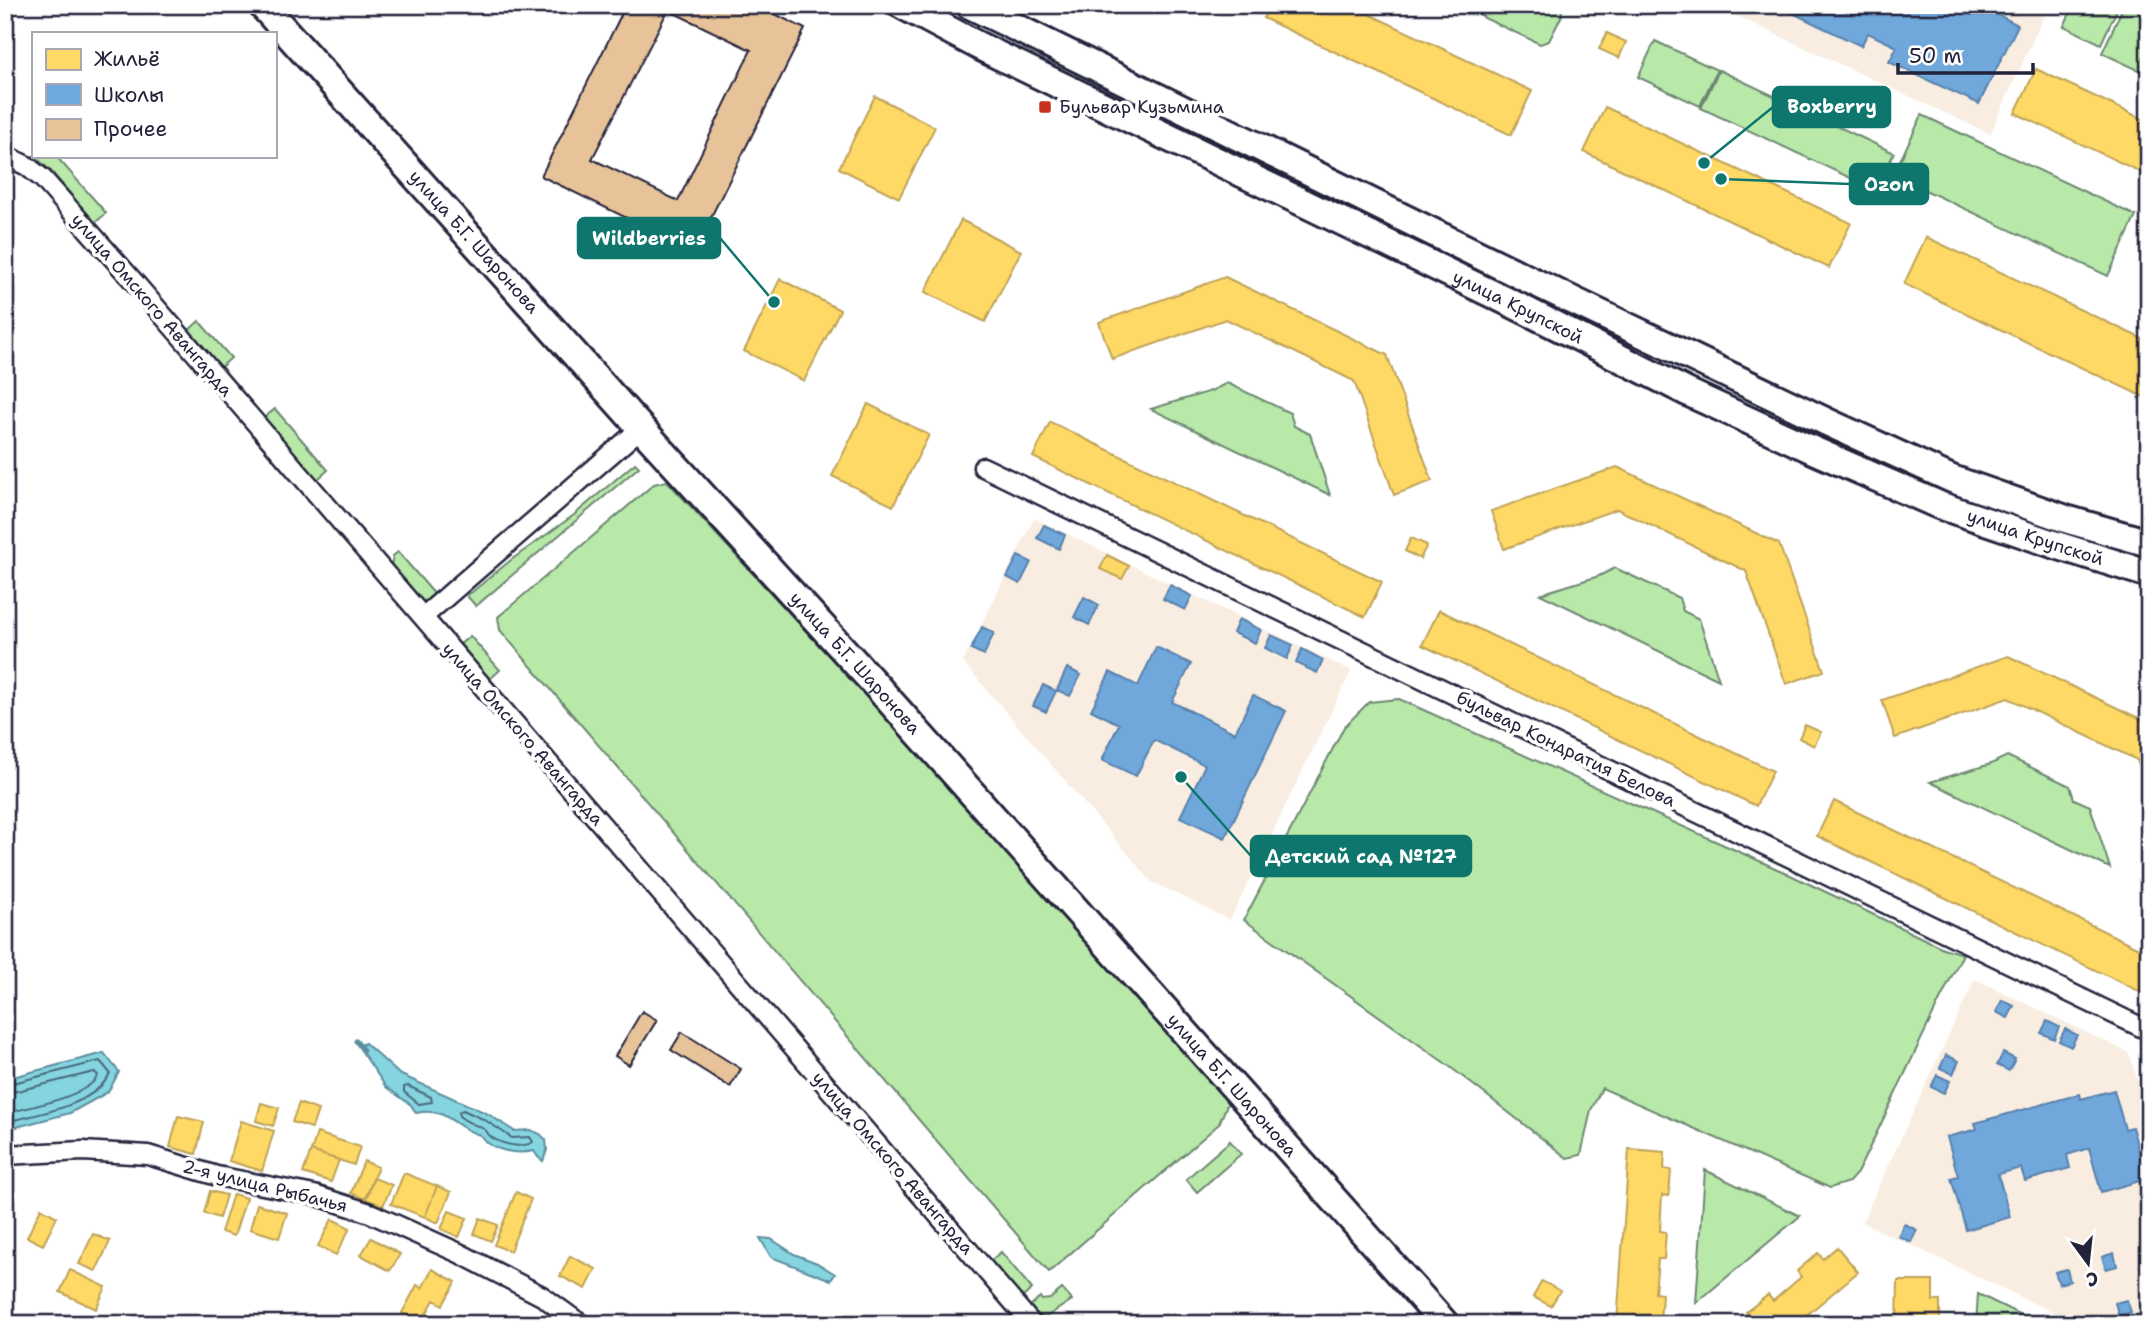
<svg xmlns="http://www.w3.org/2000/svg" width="2154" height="1329" font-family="'Shantell Sans',sans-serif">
<rect width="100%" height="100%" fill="#fff"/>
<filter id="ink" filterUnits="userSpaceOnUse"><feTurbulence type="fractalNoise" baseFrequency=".0143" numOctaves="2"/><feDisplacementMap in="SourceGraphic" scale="14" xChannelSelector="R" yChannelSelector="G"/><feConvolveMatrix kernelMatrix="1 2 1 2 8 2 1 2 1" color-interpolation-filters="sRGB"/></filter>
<g filter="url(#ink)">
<!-- built -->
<path fill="#f8ede0" d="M1713 5H2049L1990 134Z
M1034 518 1351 671 1230 920 1152 882 963 662Z
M1975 979 2129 1053 2149 1119V1324H2078L1862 1222Z"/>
<!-- green -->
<path fill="#b8e9a8" stroke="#6d8672" stroke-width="2" d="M1478 5H1561L1562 15 1549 41 1540 44 1484 18 1479 12Z
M2074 5H2119L2101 44 2064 26Z
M2124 5H2149V75L2102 53Z
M1655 41 1717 70 1700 106 1638 77Z
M1719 70 1894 153 1876 190 1701 108Z
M1922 115 2136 216 2108 276 1893 175Z
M34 156H56L106 213 95 223 50 170Z
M199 321 231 358 220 368 188 331Z
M1227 383 1290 413 1294 426 1310 434 1330 495 1151 409 1211 391Z
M275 409 328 470 317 480 264 418Z
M635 463 639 467 476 606 467 596 511 560 574 515Z
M667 481 915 749 1229 1100 1219 1124 1049 1272 500 630 498 617 654 484Z
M398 552 436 596C430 601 427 603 420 600L391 566 393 556Z
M1615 568 1679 598 1683 611 1699 619 1719 680 1540 594 1599 576Z
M470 636 500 670 489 680 459 645Z
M1399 699 1784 872 1943 948 1963 954C1926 1026 1893 1101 1857 1173L1849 1182 1830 1188 1602 1088 1591 1110 1581 1155 1567 1158 1449 1066 1244 920 1344 727 1369 702Z
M2007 756 2070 786 2074 799 2090 806 2110 868 1930 782 1991 764Z
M1230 1141 1241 1154 1197 1192 1186 1179Z
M1705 1170 1800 1216 1696 1303Z
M1001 1252 1032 1289 1022 1298 990 1261Z
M1062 1289 1072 1300 1046 1317 1037 1316 1029 1307 1040 1297 1042 1300 1050 1299Z
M1978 1294 2039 1324H1976Z"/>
<!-- water -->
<path fill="#84d5e0" stroke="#5d8d9e" stroke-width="2" d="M365 1043 399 1074 488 1114 514 1131 531 1130 540 1134 546 1140 547 1150 543 1161 538 1157 534 1151C516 1155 491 1151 480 1135 453 1128 448 1106 416 1113L411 1105 386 1087 358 1046Z
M104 1053 119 1072 108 1092 70 1113 5 1130V1079Z
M760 1238 771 1239 794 1254 817 1263 835 1274 831 1280 771 1257Z"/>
<!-- homes -->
<path fill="#ffd966" stroke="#bda259" stroke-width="2" d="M1270 5H1350L1532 91 1511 135 1263 18Z
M1607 33 1626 42 1619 58 1599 49Z
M2036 69 2149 122V176L2015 113Z
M875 96 935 127 899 198 839 168Z
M1605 107 1851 223 1829 268 1584 152Z
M961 220 1021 251 985 322 925 292Z
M1926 237 2149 342 2148 399 1904 284Z
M1225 277 1387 355 1432 481 1394 495 1354 381 1226 319 1112 359 1099 322Z
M780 279 840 310 804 381 744 351Z
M868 404 929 435 893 506 832 476Z
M1050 422 1382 582 1365 617 1033 457Z
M1617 467 1779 544 1824 671 1786 684 1746 571 1617 509 1504 549 1491 511Z
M1411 538 1427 545 1420 559 1405 551Z
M1107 555 1129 566 1122 579 1100 569Z
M1439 610 1773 771 1756 806 1422 645Z
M2008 656 2149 723V793L2137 760 2008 698 1895 738 1882 700Z
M1805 725 1821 732 1814 746 1799 738Z
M1834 801 2149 953V996L1817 836Z
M261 1103 279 1108 273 1126 256 1121Z
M299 1103 318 1110 312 1128 292 1122Z
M178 1116 204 1122 196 1154 170 1147Z
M241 1121 274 1131 262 1171 229 1161Z
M317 1133 360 1147 354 1165 311 1151Z
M1629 1149 1665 1152 1664 1169 1671 1170 1669 1196 1662 1195 1660 1231 1666 1232 1664 1259H1658L1655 1293 1662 1294 1660 1323 1617 1324Z
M311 1151 339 1160 331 1182 303 1173Z
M364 1161 378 1167 365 1199 351 1193Z
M404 1173 437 1186 425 1217 391 1204Z
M374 1178 392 1185 383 1206 366 1199Z
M437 1186 451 1192 438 1223 425 1217Z
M210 1191 226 1195 219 1218 204 1213Z
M516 1192 531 1199 510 1251 494 1245Z
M233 1194 246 1198 234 1236 221 1232Z
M257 1204 287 1213 279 1238 250 1229Z
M41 1208 57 1217 43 1245 27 1237Z
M449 1211 467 1218 459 1237 441 1229Z
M480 1218 498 1225 491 1241 474 1234Z
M332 1219 350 1228 336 1255 318 1246Z
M93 1234 110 1241 96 1271 79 1264Z
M371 1238 400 1254 390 1271 361 1255Z
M1837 1247 1858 1272 1796 1324H1745L1751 1318 1746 1312 1768 1295 1773 1301 1801 1277 1797 1271 1818 1253 1823 1259Z
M570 1256 596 1269 586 1289 560 1276Z
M432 1269 456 1282 443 1305 434 1300 421 1323 402 1313 417 1285 422 1288Z
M70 1270 106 1287 96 1309 60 1292Z
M1542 1281 1560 1291 1551 1306 1533 1297Z
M1898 1281H1933V1301H1940V1324H1897Z"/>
<!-- schools -->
<path fill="#6fa8dc" stroke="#5880ac" stroke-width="2" d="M1776 5H2002L1998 15 2018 25 1979 104 1889 62 1897 47 1868 33 1861 46Z
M1044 525 1065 535 1059 549 1037 538Z
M1018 556 1031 562 1020 584 1007 577Z
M1170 585 1192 596 1185 610 1163 599Z
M1084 597 1099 605 1089 625 1074 617Z
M1239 619 1261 630 1255 643 1233 633Z
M982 627 994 633 984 655 971 649Z
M1271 635 1293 645 1287 659 1265 648Z
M1156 647 1191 664 1172 702 1235 733 1253 695 1286 711 1225 838 1180 817 1205 765 1154 740 1136 776 1102 760 1119 724 1091 710 1110 672 1138 686Z
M1302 649 1323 660 1317 673 1296 663Z
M1067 668 1081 675 1070 696 1057 690Z
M1043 685 1056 691 1046 712 1033 706Z
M2002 1000 2014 1006 2008 1018 1996 1012Z
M2047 1021 2059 1027 2054 1039 2041 1033Z
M2065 1029 2077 1035 2071 1047 2059 1041Z
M2003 1053 2015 1059 2009 1071 1997 1065Z
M1946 1055 1959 1061 1953 1074 1940 1068Z
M1937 1075 1950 1081 1944 1093 1931 1087Z
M2114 1090 2125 1129 2132 1127 2147 1179 2101 1192 2089 1148 2067 1155 2070 1168 2025 1181 2021 1168 1998 1174 2010 1217 1966 1230 1951 1178 1958 1176 1947 1137 1977 1129 1975 1123 2080 1094 2081 1099Z
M1904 1224 1917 1230 1911 1242 1898 1236Z
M2114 1253 2117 1266 2106 1269 2102 1257Z
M2067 1269 2070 1281 2059 1284 2055 1272Z
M2127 1300 2131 1312 2119 1316 2115 1303Z"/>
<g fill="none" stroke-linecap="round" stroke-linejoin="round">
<!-- shore -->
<path stroke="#496a7d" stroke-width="2" d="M5 1085 100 1061 110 1073C95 1106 38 1114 5 1122
M404 1087 408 1086 431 1097 432 1102 419 1104 404 1092Z
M5 1094 94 1072 98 1075C90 1096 27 1108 5 1113
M463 1110 485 1120 512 1138 530 1137 533 1142C521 1149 503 1145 491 1137 488 1135 487 1131 484 1129 475 1124 469 1124 459 1116V1112Z"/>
<!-- stream -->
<path stroke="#5d8d9e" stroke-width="5" d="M356 1041 363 1050"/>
</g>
<!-- building -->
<path fill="#e8c399" stroke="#22223b" stroke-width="2" fill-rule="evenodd" d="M626 5H757L805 29 694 251 541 176ZM668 10 751 50 678 201 592 159Z
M642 1011 657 1020 629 1065 615 1056Z
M682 1032 741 1069 730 1087 671 1050Z"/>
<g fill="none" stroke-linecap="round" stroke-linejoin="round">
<!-- street casing -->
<g stroke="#22223b" stroke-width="23">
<path id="street" d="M5 155 27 166 43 179 135 283 1032 1324
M983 467 2149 1031
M423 617 641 428
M5 1155 83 1151 148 1155 217 1176 314 1195 370 1213 459 1253 542 1296 581 1324"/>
</g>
<!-- secondary casing -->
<g stroke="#22223b" stroke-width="32">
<g id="secondary">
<path id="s1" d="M262 5 631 417 872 681 1445 1324"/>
<path id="s2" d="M902 5 979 46 1515 305 1687 392 1813 450 1939 505 2056 545 2149 574"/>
<path d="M970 5 1528 279 1827 422 1952 479 2069 520 2149 543"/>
</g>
</g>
<!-- street -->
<use href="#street" stroke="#fff" stroke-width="18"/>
<!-- secondary -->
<use href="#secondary" stroke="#fff" stroke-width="26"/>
</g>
</g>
<!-- markers -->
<rect fill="#c8321e" stroke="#fff" stroke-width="2.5" x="1038" y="100" width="14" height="14" rx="3.5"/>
<g text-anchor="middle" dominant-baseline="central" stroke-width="7" stroke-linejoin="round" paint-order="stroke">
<!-- poi labels -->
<g font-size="18" fill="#22223b" stroke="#fff" text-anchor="start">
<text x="1059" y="107">Бульвар Кузьмина</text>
</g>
<!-- street labels -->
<g font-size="18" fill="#22223b" stroke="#fff">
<text stroke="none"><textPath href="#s1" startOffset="318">улица Б.Г. Шаронова</textPath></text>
<text transform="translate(152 305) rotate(49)">улица Омского Авангарда</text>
<text stroke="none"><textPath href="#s2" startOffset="686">улица Крупской</textPath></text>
<text stroke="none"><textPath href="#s2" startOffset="1253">улица Крупской</textPath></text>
<text stroke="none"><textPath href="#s1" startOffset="886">улица Б.Г. Шаронова</textPath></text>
<text transform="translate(523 734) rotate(49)">улица Омского Авангарда</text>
<text transform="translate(1566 749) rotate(26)">бульвар Кондратия Белова</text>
<text stroke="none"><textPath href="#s1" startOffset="1452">улица Б.Г. Шаронова</textPath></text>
<text transform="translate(893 1163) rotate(49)">улица Омского Авангарда</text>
<text transform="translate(265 1186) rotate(14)">2-я улица Рыбачья</text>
</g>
</g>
<!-- callouts -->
<path fill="none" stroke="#0f766e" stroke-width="2.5" d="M1704 163L1773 107M1721 179L1850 184M774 302L720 238M1181 777L1251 856"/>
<g fill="#0f766e" stroke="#fff" stroke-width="2.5">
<circle cx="1704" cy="163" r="7"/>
<circle cx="1721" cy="179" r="7"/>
<circle cx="774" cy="302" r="7"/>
<circle cx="1181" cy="777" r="7"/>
</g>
<g fill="#0f766e" stroke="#0f766e" stroke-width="2.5">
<rect x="1773" y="87" width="117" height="40" rx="7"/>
<rect x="1850" y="164" width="78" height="40" rx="7"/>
<rect x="578" y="218" width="142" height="40" rx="7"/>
<rect x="1251" y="836" width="220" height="40" rx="7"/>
</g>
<g font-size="19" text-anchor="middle" font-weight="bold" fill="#fff">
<text x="1832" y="113">Boxberry</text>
<text x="1889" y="191">Ozon</text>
<text x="649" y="245">Wildberries</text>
<text x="1361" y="863">Детский сад №127</text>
</g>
<!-- margin -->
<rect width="2154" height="1329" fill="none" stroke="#fff" stroke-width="28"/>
<rect x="14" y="14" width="2126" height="1301" fill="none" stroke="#22223b" stroke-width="2.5" filter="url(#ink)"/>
<!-- legend -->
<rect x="32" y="32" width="245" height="126" fill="#ffffff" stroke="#a7a7b1" stroke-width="2"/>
<rect x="46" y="49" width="35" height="21" fill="#ffd966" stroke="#a7a7b1" stroke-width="2"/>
<text x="94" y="66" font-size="21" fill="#22223b">Жильё</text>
<rect x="46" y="84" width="35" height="21" fill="#6fa8dc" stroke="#a7a7b1" stroke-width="2"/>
<text x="94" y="102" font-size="21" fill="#22223b">Школы</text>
<rect x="46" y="119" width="35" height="21" fill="#e8c399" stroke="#a7a7b1" stroke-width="2"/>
<text x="94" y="136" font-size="21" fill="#22223b">Прочее</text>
<!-- north arrow -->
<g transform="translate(2088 1263) rotate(165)" stroke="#ffffff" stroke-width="5" paint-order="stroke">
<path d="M0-5L12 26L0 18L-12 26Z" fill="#22223b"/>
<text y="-10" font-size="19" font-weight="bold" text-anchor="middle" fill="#22223b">С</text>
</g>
<!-- scale -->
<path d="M1898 63v10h135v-10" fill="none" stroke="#22223b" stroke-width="3.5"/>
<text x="1909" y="63" font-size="21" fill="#22223b" stroke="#ffffff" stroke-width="5" paint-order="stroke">50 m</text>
</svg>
